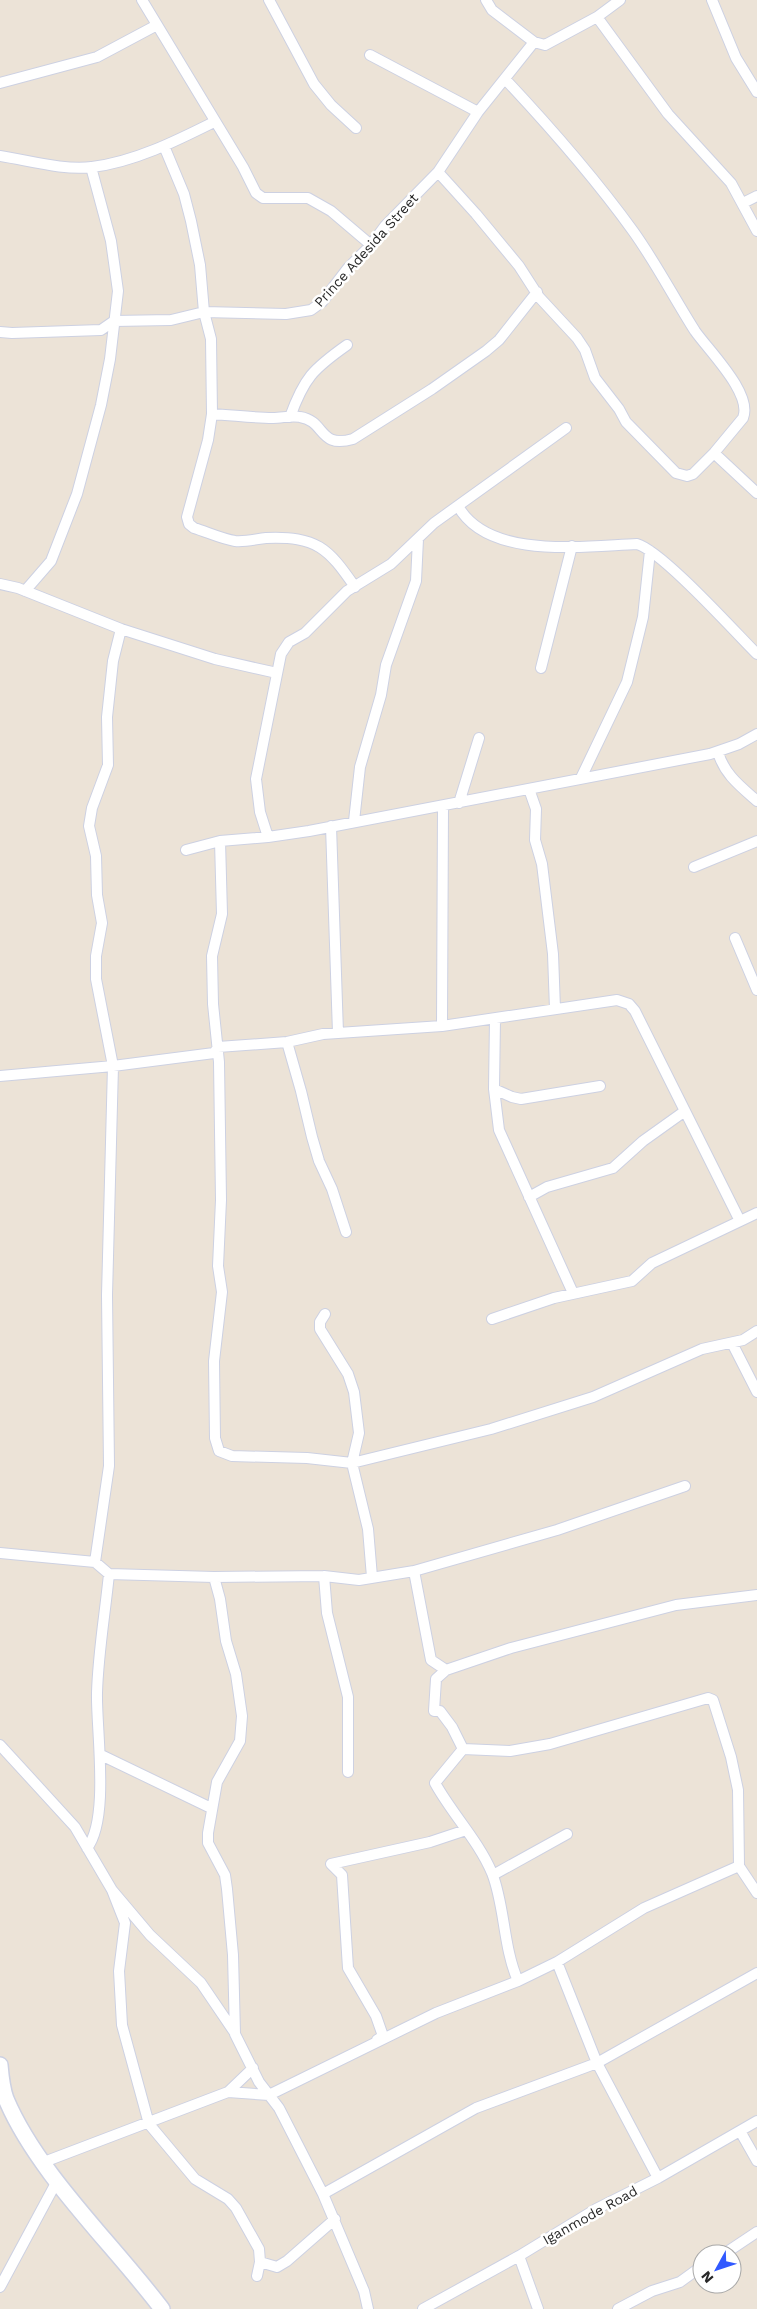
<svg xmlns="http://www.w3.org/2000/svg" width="757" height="2309" font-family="'Work Sans',sans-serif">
<rect width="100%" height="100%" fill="#ece3d7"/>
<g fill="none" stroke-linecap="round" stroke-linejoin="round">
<!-- street casing -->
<g stroke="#cdd1e2" stroke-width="12">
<path id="street" d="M142 0 243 167 256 193 263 198H308L331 211 371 245
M269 0 314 84 331 105 356 128
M486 0 492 10 534 42
M712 0 736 58 757 92
M597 17 668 114 731 183 757 231
M370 55 478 112
M0 83 97 57 157 25
M164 146 184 194 191 221 200 265 204 312 211 339 212 414 208 440 187 517 189 524 194 528C207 532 222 539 235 541 246 542 256 539 266 538 317 536 328 548 355 587
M0 156C27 160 65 171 92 167 134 162 176 141 214 122
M438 172 476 214 519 266 539 297 577 338 585 350 595 378 619 409 626 422 676 473 687 476 693 474 714 453 743 418C753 394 709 351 695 331 674 298 656 263 633 231 594 177 550 127 505 79
M743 203 757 196
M0 332 12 333 101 330 114 321 171 320 204 312 286 314 311 310 322 302 348 268 371 245 385 226 438 172 478 112 534 42 545 45 597 17 620 0
M212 414C232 415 253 418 273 418 282 418 292 415 300 417 326 421 318 449 353 439L432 389 486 351 499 340 537 292
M290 417C304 378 313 369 347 345
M714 453 757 493
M458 506C488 560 584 546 637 544 662 551 734 631 757 654
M0 584 18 588 121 629 113 661 107 717 108 765 92 808 89 826 96 856 97 895 102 923 96 956V979L113 1066 107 1295 109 1466 95 1562
M25 591 51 561 77 494 101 405 110 359 118 291 111 241 91 167
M121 629 215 659 277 673
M541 668 572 546
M718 752C724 774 740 786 757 801
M581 778 627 682 643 617 650 551
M529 789 536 809 535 840 542 864 553 954 555 1009
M459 803 479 738
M354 821 360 767 381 695 386 665 416 581 418 539
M331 826 338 1033
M268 837 260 812 256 779 281 654 289 642 305 633 347 591 391 564 434 523 566 428
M220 841 222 914 212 956 213 1004 219 1062 221 1200 218 1266 222 1292 214 1361 215 1438 219 1451 232 1456 307 1458 352 1463 491 1429 593 1397 702 1349 743 1340 757 1331
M186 850 220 841 268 837 309 831 710 754 739 744 757 734
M694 867 757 841
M735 938 757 990
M495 1019 494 1089 499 1130 573 1293
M442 1026 443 806
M287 1042 301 1091 312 1137 319 1161 332 1189 346 1232
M0 1076 113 1066 214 1053 218 1047 287 1042 323 1034 442 1026 617 1000 629 1004 635 1011 740 1221
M494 1089 512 1097 521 1099 600 1086
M529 1197 547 1187 613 1168 643 1141 685 1111
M325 1314 320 1322V1329L348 1374 354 1392 359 1433 352 1463 368 1529 372 1577
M492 1319 554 1298 632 1281 652 1263 757 1213
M732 1343 757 1392
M0 1553 95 1562 109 1574 214 1577 324 1576 359 1580 414 1571 557 1530 685 1486
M414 1571 431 1660 446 1670
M324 1576 327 1613 348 1697V1772
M214 1577 220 1599 226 1641 236 1674 242 1716 240 1741 217 1782 208 1833V1843L225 1875 227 1889 233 1955 235 2034 259 2082 279 2108 323 2194 364 2291 368 2309
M0 1745 75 1827 112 1890 150 1935 201 1983 235 2033
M463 1749 510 1751 550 1744 708 1698 713 1700 731 1757 738 1790 739 1866 757 1893
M463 1749 452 1727 440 1711H434L436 1679 446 1670 511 1648 676 1605 757 1595
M463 1749 435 1783C452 1814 478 1840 492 1873 505 1906 503 1947 518 1981
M101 1755 211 1808
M87 1848C110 1819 96 1729 97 1693 98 1654 105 1614 109 1574
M493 1875 567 1834
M112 1890 125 1923 119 1971 122 2025 149 2124 195 2179 228 2199 236 2208 259 2249 260 2262 257 2276
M557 1962 597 2063 658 2178
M377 2040 383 2036 376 2016 348 1968 342 1875 331 1864 430 1842 466 1830
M228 2092 253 2068
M740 2131 757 2161
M44 2162 220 2095 228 2092 269 2095 436 2013 518 1981 557 1962 644 1908 739 1866
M323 2194 476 2108 597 2063 757 1973
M724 2254 757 2232
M519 2256 538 2309
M260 2262 277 2267 287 2261 335 2219
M0 2287 57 2181
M423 2309 519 2256 596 2209 658 2178 757 2121
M618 2309 652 2291 680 2282 702 2266"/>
</g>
<!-- secondary casing -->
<g stroke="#cdd1e2" stroke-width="18">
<path id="secondary" d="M0 2065C1 2077 2 2088 6 2099 37 2173 113 2244 162 2309"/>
</g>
<!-- street -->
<use href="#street" stroke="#fff" stroke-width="10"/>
<!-- secondary -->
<use href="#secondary" stroke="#fff" stroke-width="15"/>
</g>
<g text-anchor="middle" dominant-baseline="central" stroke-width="5" stroke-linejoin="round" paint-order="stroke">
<!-- street labels -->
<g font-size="14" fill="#282828" stroke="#fff">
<text transform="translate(366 250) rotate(-48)">Prince Adesida Street</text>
<text transform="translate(590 2215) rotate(-29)">Iganmode Road</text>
</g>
</g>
<!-- north arrow -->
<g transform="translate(717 2269) rotate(230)"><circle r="24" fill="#ffffff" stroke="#a9a9a9"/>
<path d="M0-4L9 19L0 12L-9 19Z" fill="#3159ff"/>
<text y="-8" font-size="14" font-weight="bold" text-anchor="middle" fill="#282828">N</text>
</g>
</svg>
